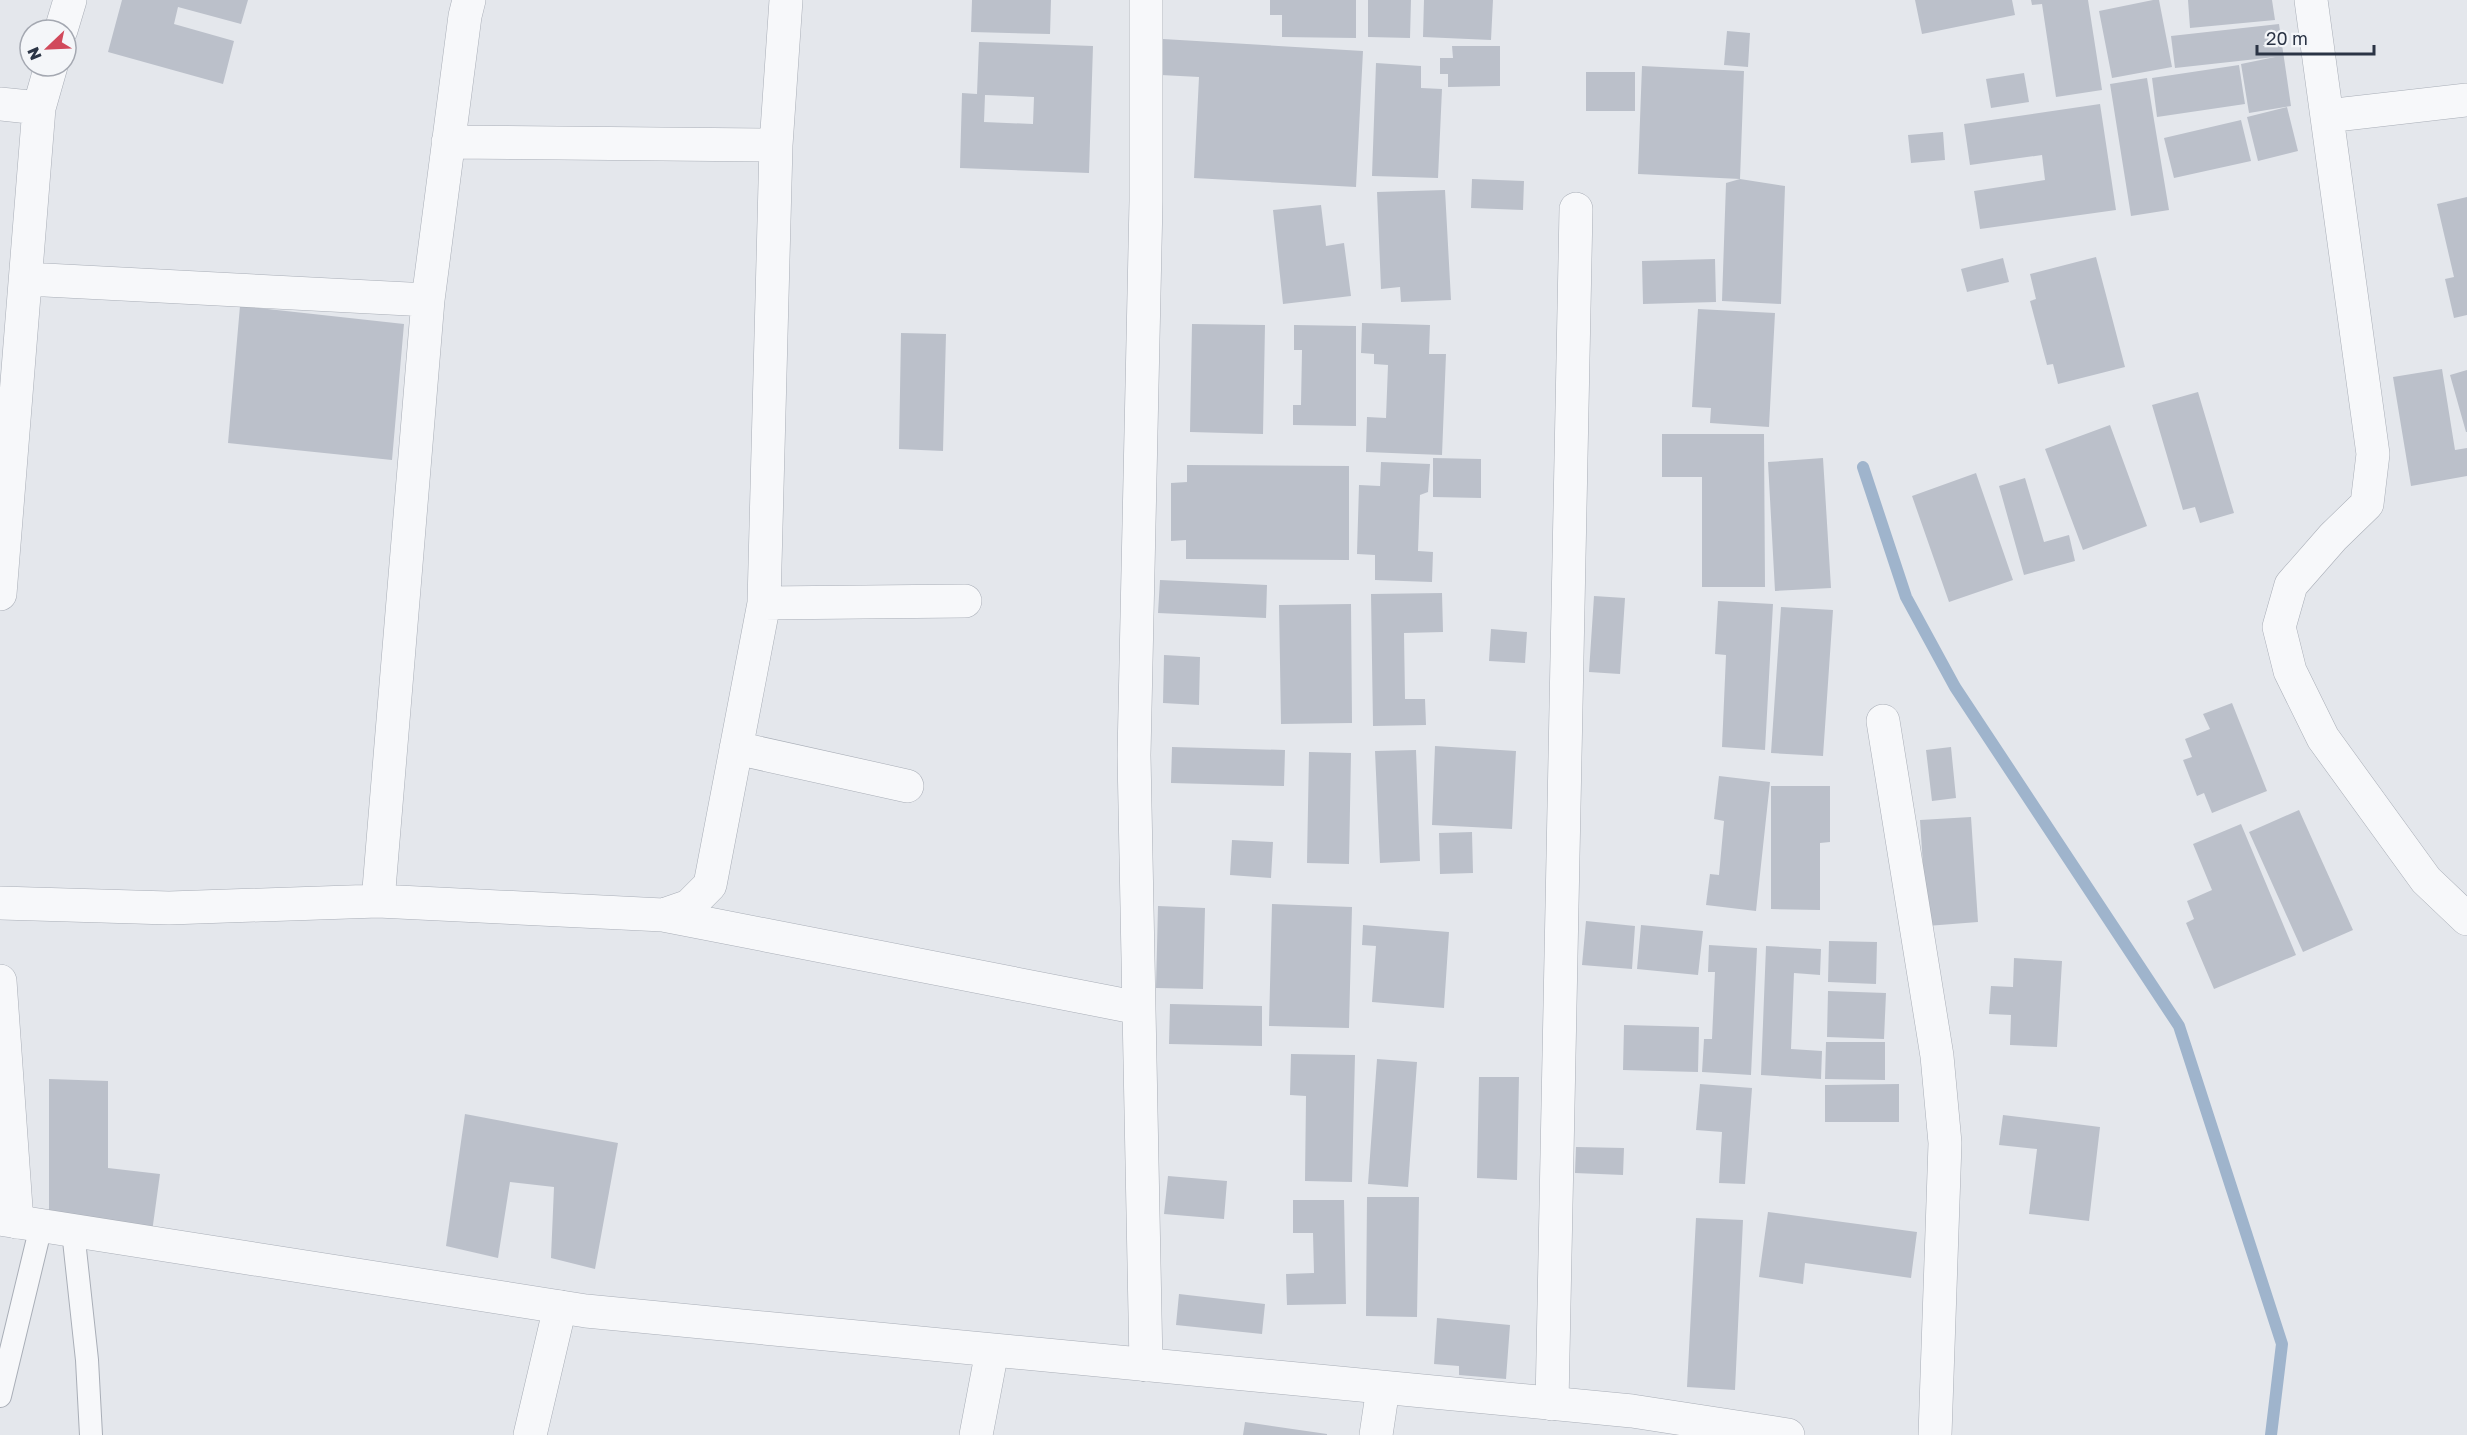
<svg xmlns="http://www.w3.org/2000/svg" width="2467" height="1435" font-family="'Golos Text',sans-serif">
<rect width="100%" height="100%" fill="#e4e7ec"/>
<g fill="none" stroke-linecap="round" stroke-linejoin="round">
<!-- stream -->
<path stroke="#9fb4cc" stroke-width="12" d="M1863 467 1906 597 1955 687 2179 1026 2282 1344 2271 1435"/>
</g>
<!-- building -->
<path fill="#bbc0ca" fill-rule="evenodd" d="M122 0H248L241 24 178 7 174 24 234 41 223 84 108 52Z
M972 0H1051L1050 34 971 32Z
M1270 0H1356V38L1282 37V15H1270Z
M1368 0H1411L1410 38 1368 37Z
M1424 0H1493L1491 40 1423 37Z
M1915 0H2012L2015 15 1922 34Z
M2031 0H2088L2102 90 2056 97 2042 4 2032 5Z
M2153 0H2159L2172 67 2112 78 2099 11Z
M2188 0H2272L2275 20 2190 28Z
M2279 24 2291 106 2249 113 2241 64 2275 57 2175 68 2171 36Z
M1727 31 1750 33 1748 67 1724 65Z
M1163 39 1363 51 1356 187 1194 178 1199 77 1161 75Z
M979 42 1093 46 1089 173 960 168 962 93 977 94ZM985 95 1034 97 1033 124 984 122Z
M1452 46H1500V86L1448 87V74H1440V58H1453Z
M1376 63 1421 66V88L1442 89 1438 178 1372 176Z
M2239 65 2245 104 2157 117 2152 78Z
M1642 66 1744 71 1740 179 1638 174Z
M1586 72H1635V111H1586Z
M2024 73 2029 102 1991 108 1986 79Z
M2147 78 2169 210 2131 216 2110 84Z
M2100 104 2116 210 1980 229 1974 191 2045 180 2042 155 1970 165 1964 124Z
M2287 107 2298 151 2258 161 2247 117Z
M2241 120 2251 161 2174 178 2164 138Z
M1943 132 1945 160 1911 163 1908 135Z
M1472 179 1524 181 1523 210 1471 208Z
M1740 179 1785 186 1781 304 1722 301 1726 183Z
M1445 190 1451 300 1401 302 1400 287 1381 289 1377 192Z
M2467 197V315L2454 318 2445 279 2454 277 2437 204Z
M1321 205 1326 246 1344 243 1351 296 1283 304 1273 210Z
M2096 257 2125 367 2058 384 2053 364 2047 365 2030 301 2036 299 2030 274Z
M2003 258 2009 282 1967 292 1961 269Z
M1715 259 1716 302 1643 304 1642 261Z
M240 306 404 324 392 460 228 443Z
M1698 309 1775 313 1769 427 1710 423 1711 408 1692 407Z
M1362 323 1430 325 1429 354H1446L1442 455 1366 452 1367 417 1386 418 1388 365 1374 364V354L1361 353Z
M1192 324 1265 325 1263 434 1190 432Z
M1294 325 1356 326V426L1293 425V405H1301L1302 350H1294Z
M901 333 946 334 943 451 899 449Z
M2442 369 2455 450 2467 448V476L2411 486 2393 377Z
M2467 370V432H2466L2450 375Z
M2198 392 2234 513 2200 523 2195 507 2183 510 2152 405Z
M2110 425 2147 526 2083 550 2045 449Z
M1662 434H1764L1765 587H1702V477H1662Z
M1433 458 1481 459V498L1433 497Z
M1823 458 1831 588 1775 591 1768 462Z
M1381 462 1430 464 1428 492 1420 495 1418 551 1433 552 1432 582 1375 580V555L1357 554 1359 485 1380 486Z
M1187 465 1349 466V560L1186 559V540L1171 541V483L1187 482Z
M1976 473 2013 580 1949 602 1912 496Z
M2025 478 2044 542 2069 535 2075 561 2024 575 1999 486Z
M1160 580 1267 585 1266 618 1158 613Z
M1442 593 1443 632 1404 633 1405 699H1425L1426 725 1373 726 1371 594Z
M1594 596 1625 598 1620 674 1589 672Z
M1718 601 1773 604 1765 750 1722 747 1726 655 1715 654Z
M1351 604 1352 723 1281 724 1279 605Z
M1781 607 1833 610 1823 756 1771 753Z
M1491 629 1527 632 1525 663 1489 661Z
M1164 655 1200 657 1199 705 1163 703Z
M2232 703 2267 791 2212 813 2204 793 2197 796 2183 760 2192 757 2185 739 2210 729 2203 714Z
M1435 746 1516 751 1512 829 1432 825Z
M1172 747 1285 750 1284 786 1171 783Z
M1951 747 1956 798 1932 801 1926 750Z
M1416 750 1420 861 1380 863 1375 751Z
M1309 752 1351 753 1349 864 1307 863Z
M1719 776 1770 782 1756 911 1706 905 1710 874 1719 875 1724 821 1714 819Z
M1771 786H1830V842L1820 843V910L1771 909Z
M2299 810 2353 930 2303 952 2249 832Z
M1971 817 1978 922 1927 926 1920 820Z
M2241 824 2296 955 2214 989 2186 923 2194 919 2187 901 2212 890 2193 844Z
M1472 832 1473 873 1440 874 1439 833Z
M1232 840 1273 842 1271 878 1230 875Z
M1272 904 1352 907 1349 1028 1269 1026Z
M1158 906 1205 908 1203 989 1156 988Z
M1586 921 1635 926 1632 969 1582 965Z
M1363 925 1449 932 1444 1008 1372 1002 1376 946 1362 945Z
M1641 925 1703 931 1698 975 1637 969Z
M1829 941 1877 942 1876 984 1828 982Z
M1709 945 1757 948 1751 1075 1702 1072 1704 1039H1712L1715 972H1708Z
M1766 946 1821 949 1820 975 1794 973 1791 1049 1822 1051 1821 1079 1761 1075Z
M2014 958 2062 961 2057 1047 2010 1045 2011 1015 1989 1014 1991 986 2013 987Z
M1828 991 1886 993 1884 1039 1827 1037Z
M1170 1004 1262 1006V1046L1169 1044Z
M1624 1025 1699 1027 1698 1072 1623 1070Z
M1826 1042H1885V1080L1825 1079Z
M1291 1054 1355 1055 1352 1182 1305 1181 1306 1096 1290 1095Z
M1377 1059 1417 1062 1408 1187 1368 1184Z
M1479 1077H1519L1517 1180 1477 1178Z
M49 1079 108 1081V1168L160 1174 152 1232 49 1218Z
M1700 1084 1752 1088 1745 1184 1719 1183 1722 1132 1696 1130Z
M1899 1084V1122H1825V1085Z
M465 1114 618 1143 595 1269 551 1258 554 1187 510 1182 498 1258 446 1246Z
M2003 1115 2100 1127 2089 1221 2029 1214 2037 1149 1999 1145Z
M1576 1147 1624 1148 1623 1175 1575 1173Z
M1168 1176 1227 1181 1224 1219 1164 1214Z
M1367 1197H1419L1417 1317 1366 1316Z
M1293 1200H1344L1346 1304 1287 1305 1286 1274 1314 1273 1313 1233H1293Z
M1768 1212 1917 1232 1911 1278 1805 1263 1803 1284 1759 1277Z
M1696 1218 1743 1220 1735 1390 1687 1387Z
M1179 1294 1265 1304 1262 1334 1176 1325Z
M1437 1318 1510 1325 1506 1379 1459 1375V1366L1434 1364Z
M1245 1422 1327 1434V1435H1243Z"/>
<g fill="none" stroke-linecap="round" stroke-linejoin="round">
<!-- service casing -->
<g stroke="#a9aeb7" stroke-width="24">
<path id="service" d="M73 1231 87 1360 91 1435
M0 1396 41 1226"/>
</g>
<!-- minor casing -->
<g stroke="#a9aeb7" stroke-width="34">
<path id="minor" d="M1146 0V201L1134 755 1146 1365
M2311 0 2373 454 2367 504 2333 537 2291 585 2279 627 2290 671 2323 738 2426 880 2467 919
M61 30 70 0
M0 104 39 108
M2327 116 2467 100
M448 142 776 145
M26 279 428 300
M0 594 39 108 51 66
M764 603 965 601
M1883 721 1937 1056 1945 1143 1935 1435
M736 748 907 786
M378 901 663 915 689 906 710 885 764 603 776 145 786 0
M0 903 169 908 378 901 428 300 465 16 469 0
M663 915 1139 1008
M0 981 17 1222
M1552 1404 1576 209
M530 1435 560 1307
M976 1435 992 1351
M1376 1435 1383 1388"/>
</g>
<!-- tertiary casing -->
<g stroke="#a9aeb7" stroke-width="34">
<path id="tertiary" d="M0 1219 586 1311 1632 1411 1788 1435"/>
</g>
<!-- service -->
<use href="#service" stroke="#f7f8fa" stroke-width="22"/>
<!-- minor -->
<use href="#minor" stroke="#f7f8fa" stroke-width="33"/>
<!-- tertiary -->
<use href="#tertiary" stroke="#f7f8fa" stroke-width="33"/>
</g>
<!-- north arrow -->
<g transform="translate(48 48) rotate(247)"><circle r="28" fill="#f4f6f9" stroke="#a4a8b1" stroke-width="1.5"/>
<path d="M0-4.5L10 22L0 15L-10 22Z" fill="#d1495b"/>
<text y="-9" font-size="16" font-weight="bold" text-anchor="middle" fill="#2b3445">N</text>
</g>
<!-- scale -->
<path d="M2257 45v9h117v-9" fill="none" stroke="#2b3445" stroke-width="3"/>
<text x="2266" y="45" font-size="18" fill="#2b3445" stroke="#f4f6f9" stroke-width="4.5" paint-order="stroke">20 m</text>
</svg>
